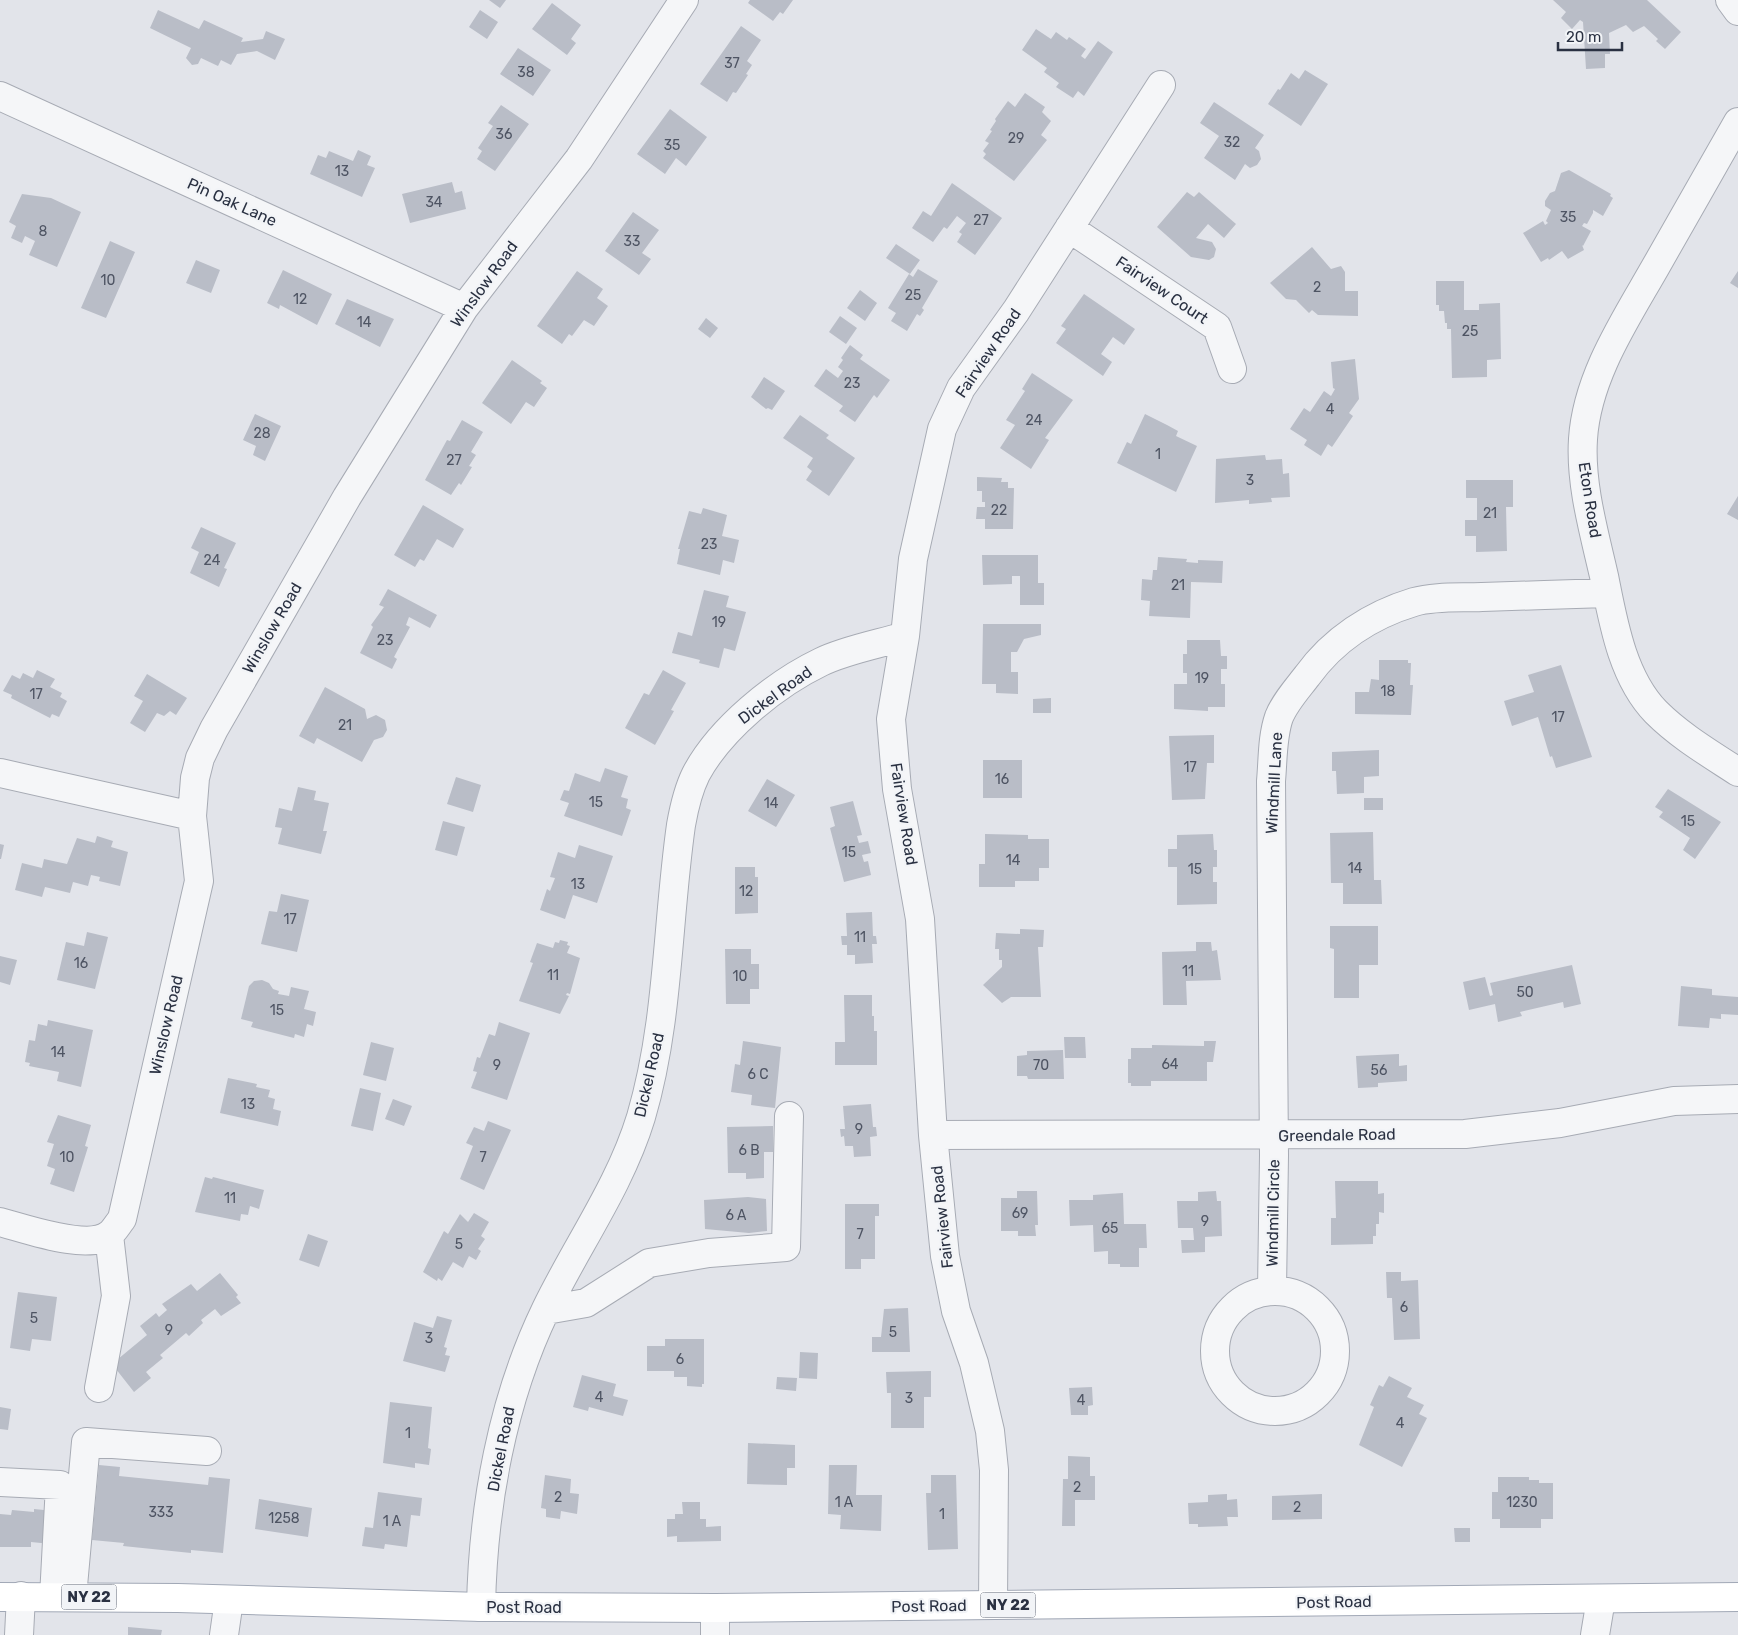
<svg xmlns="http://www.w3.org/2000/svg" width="1738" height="1635" font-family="Rubik,sans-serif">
<rect width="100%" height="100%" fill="#e2e4ea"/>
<!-- building -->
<path fill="#b9bdc7" d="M489 0H506L500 8Z
M750 0H793L783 14 780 12 773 21 748 3Z
M1553 0H1647L1681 32 1665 49 1656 41 1658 39 1644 26 1633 32 1626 25 1609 33 1610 54H1605V68L1586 69 1583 22 1580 20 1572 29 1561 18 1566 12Z
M552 3 581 25 571 39 576 43 567 55 532 29Z
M158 10 199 29 204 20 243 38 241 42 263 39 266 31 285 39 275 60 257 51 237 54 231 65 221 60 218 66 201 58 198 64 192 65 186 58 191 48 150 28Z
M480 10 498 22 487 39 469 27Z
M741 26 761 40 747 61 752 65 746 74 748 75 736 93 733 92 727 102 700 84Z
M1036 29 1051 39 1056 32 1067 40 1069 37 1086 49 1081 56 1085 59 1098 41 1113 52 1084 96 1078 91 1073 98 1056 87 1059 83 1044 72 1047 68 1022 50Z
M518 48 551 70 533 96 500 74Z
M1305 70 1328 84 1301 126 1268 104 1278 89 1280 90 1291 73 1299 79Z
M1025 93 1045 107 1042 112 1051 121 1041 135 1047 140 1014 181 983 158 986 154 983 151 989 143 985 141 992 131 990 130 996 121 995 119 1008 101 1015 107Z
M1214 102 1264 135 1255 148 1259 151 1261 159 1257 165 1250 168 1245 164 1235 180 1204 158 1219 136 1200 123Z
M501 105 529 124 495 171 477 159 482 151 478 148 493 126 488 123Z
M670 109 707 137 686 166 676 158 665 174 637 154Z
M358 150 371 156 367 165 375 168 362 197 310 174 318 155 326 158 329 151 353 161Z
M1569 170 1611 194 1610 196 1613 198 1603 216 1593 210V213L1587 224 1584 223 1582 226 1591 231 1583 246 1582 245 1584 250 1568 259 1562 251 1549 260 1548 258 1541 262 1523 233 1543 221 1545 225 1548 223 1546 221 1551 210 1545 206V201L1550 193 1555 191 1561 173Z
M452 182 455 193 462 191 466 209 410 223 402 194Z
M952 183 1002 218 975 255 957 242 962 234 959 232 966 223 957 216 947 229 944 227 933 242 912 228 923 211 931 216Z
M1187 192 1194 197 1199 192 1236 224 1224 238 1208 224 1196 238 1212 242 1216 249 1214 257 1209 260 1191 257 1157 227Z
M22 194 51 198 81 212 57 267 29 255 35 241 25 236 22 243 11 238 16 226 9 222Z
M633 212 659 230 642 253 651 259 639 275 605 251Z
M110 241 135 252 106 318 81 308Z
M896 244 920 260 910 274 886 258Z
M1312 247 1331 269 1341 266 1345 272V291H1358V316L1318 315 1312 310 1309 313 1296 300 1286 299 1270 283Z
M196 260 220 270 211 293 186 283Z
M918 269 938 281 922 308 924 310 920 316 917 314 907 331 891 321 896 313 888 308 909 274 913 277Z
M283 270 332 294 317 325 280 305 279 309 267 303Z
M577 271 603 289 597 298 608 306 594 326 584 320 572 336 569 334 562 344 537 326Z
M1738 271V288L1730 283Z
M1436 281H1464V310H1479V304L1500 303 1501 359 1487 360V377L1452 378 1451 329H1447V323H1445L1444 311H1439V305H1436Z
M860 290 877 303 865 321 847 308Z
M1084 294 1135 329 1124 345 1113 337 1101 354 1112 362 1103 376 1056 343 1066 329 1061 326Z
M347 299 394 319 380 347 335 324Z
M840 316 857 328 846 344 829 332Z
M706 318 718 328 710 338 698 329Z
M850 345 863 355 860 359 890 380 877 398 874 395 855 422 839 411 843 406 814 386 826 369 838 378 843 371 838 367 843 360 841 358Z
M1355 359 1359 399 1349 413 1353 416 1332 447 1328 444 1321 456 1304 445 1307 440 1290 429 1304 408 1310 412 1324 391 1331 396 1335 389 1333 388 1331 362Z
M512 360 542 381 540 383 547 388 534 407 526 402 511 424 482 403Z
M1032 373 1073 400 1045 438 1049 440 1031 469 1000 448 1015 425 1006 420 1025 391 1022 389Z
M764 377 785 391 772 410 768 408 766 409 751 397Z
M255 414 281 426 265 461 253 455 256 446 243 440Z
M1145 414 1167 425 1178 431 1176 436 1197 446 1176 492 1117 463 1127 442 1131 444Z
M800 415 829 435 826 438 855 458 829 496 806 480 812 471 807 467 813 458 783 438Z
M462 420 483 432 471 452 476 455 469 466 472 467 461 485 459 483 451 495 425 480 447 440 450 441Z
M1265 455 1266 460 1282 459 1283 474 1289 473 1290 497 1271 498 1272 502 1249 504V500L1215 503 1216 459Z
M977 477 1002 478 1001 482H1008V488H1014L1013 529H985V519H976L977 507H985V502H982V491H977Z
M1466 480H1513V507H1506L1507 551 1476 552V536H1465V520H1477V498H1466Z
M1738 496V520L1727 514Z
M423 505 464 529 453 548 437 539 424 561 420 559 415 567 394 555Z
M703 508 727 515 722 536 739 540 734 563 723 560 720 575 677 564 680 549H678L689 511 701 514Z
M201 527 236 543 224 568 227 569 219 587 190 573 199 552 191 548Z
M982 555H1038V583H1044V605H1020V576H1012V584L983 585Z
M1158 557 1187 559 1186 562 1198 563V560L1223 561 1222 583 1191 582 1190 618 1149 616 1150 601 1141 600 1142 579 1152 580 1153 570H1157Z
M388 589 437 615 430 628 409 617 406 625 410 627 394 657 397 659 392 669 360 653 373 627 371 625 384 607 379 605Z
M704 590 729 596 726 607 746 612 735 651 724 648 719 668 699 663 700 660 672 653 678 632 692 636Z
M983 624H1041V635L1024 639 1017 652H1011V672H1018V694L996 693V684H982Z
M1187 640H1220L1221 656H1227V669H1221V684H1225V707H1208V711L1174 709V684H1187V673H1183V654H1187Z
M1379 660H1408V663H1411L1410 685H1413L1411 715 1355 714V692H1369L1371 679 1379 680Z
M1561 665 1592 757 1556 768 1552 756 1550 757 1538 717 1512 726 1504 701 1534 692 1528 675Z
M37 670 55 679 50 687 62 693 60 697 67 701 59 717 52 714 50 718 11 698 12 695 3 691 12 675 20 679 23 673 33 678Z
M663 670 686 683 671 710 674 711 655 745 625 728 644 693 649 695Z
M147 674 187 698 176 715 170 711 164 716 157 713 145 732 130 723 143 701 134 696Z
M325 687 365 709 367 719 376 715 385 720 387 730 383 737 374 740 362 762 317 738 314 744 299 736Z
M1051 698V713H1033V699Z
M1214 735V763H1207L1205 799 1172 800 1169 736Z
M1379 750V776L1364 777V793L1337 794 1336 771H1332V752Z
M983 760H1022V798H983Z
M605 768 628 776 621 797 628 799 626 808 631 810 622 836 564 816 569 803 560 800 564 790 569 791 575 773 600 782Z
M456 777 481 785 473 812 447 804Z
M767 779 795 795 776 827 748 811Z
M298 787 316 791 314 800 329 803 323 831H327L321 854 278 844 282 828 275 827 279 808 292 811Z
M1668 789 1721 822 1695 859 1683 850 1690 838 1659 817 1663 812 1655 807Z
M1364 798H1383V810H1364Z
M853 801 862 835 857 836 859 843 868 841 871 853 862 855 864 862 868 861 871 875 844 882 830 828 835 826 830 807Z
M443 821 465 827 457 856 435 850Z
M1373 832 1374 880H1381L1382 904H1343V883H1331L1330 833Z
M985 834 1028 835V839H1049V868H1039V881H1015V887H979V864H985Z
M1213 834 1214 850H1217V867H1213V882H1217V904L1177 905V867H1168V849H1177V835Z
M97 836 113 841 111 847 128 852 120 886 99 881 100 877 91 875 88 886 73 882 70 893 45 887 42 897 15 890 22 863 42 868 44 859 67 864 77 838 95 843Z
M0 844 4 845 1 859H0Z
M579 845 613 856 597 903 573 895 565 919 540 910 547 889 550 891 555 878 550 877 558 852 575 858Z
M735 867H755V877H758V913L735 914Z
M281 894 309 900 297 952 261 944 269 911 277 912Z
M872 912 873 936H876L877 944H872L873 963 855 964V955H847V945H842L841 936H847L846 913Z
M1330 926H1378V965H1359V998H1334V949L1330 948Z
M1020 929 1044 930 1043 947H1038L1041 997H1011L1002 1003 983 985 1002 967V960H999V949H995L996 933 1020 934Z
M87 932 108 937 95 989 57 980 66 942 84 946Z
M560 940 568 942 567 945 570 946 567 953 580 958 570 994 567 993 566 995 569 996 560 1014 519 1001 533 963 530 962 537 943 553 948 555 942 559 943Z
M1196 942H1211L1212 951 1217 950 1221 980 1186 981 1187 1005H1163L1162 952 1196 951Z
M725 949H751V964H759V989H750V1004H726Z
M0 956 17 960 10 985 0 982Z
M1572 965 1581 1004 1564 1008 1563 1002 1520 1012 1522 1016 1498 1022 1495 1004 1469 1010 1463 982 1485 977 1490 996 1493 995 1490 983Z
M262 980 269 983 273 989 279 991 278 994 289 996 291 987 309 991 304 1009 316 1012 313 1026 307 1024 304 1037 295 1034 294 1038 251 1027 253 1022 241 1019 249 986 254 981Z
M1681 986 1712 989V995L1738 997V1015L1721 1014V1019L1710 1018 1709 1028 1678 1026Z
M844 995H872V1016H874V1031H877V1065H835V1042H845Z
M48 1020 93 1030 81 1087 57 1081 59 1072 29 1066 30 1063 25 1062 29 1040 35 1041 38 1024 47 1026Z
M499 1022 530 1033 507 1100 471 1088 477 1072 473 1071 477 1057 480 1058 489 1034 495 1036Z
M1064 1037H1085L1086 1058H1065Z
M743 1041 781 1047 775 1108 751 1105 752 1095 731 1092 735 1064 740 1065Z
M1204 1041H1216L1213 1062H1207V1081H1151V1086H1131V1083H1128V1059H1131V1048H1152V1045L1204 1046Z
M371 1042 394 1048 386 1081 363 1075Z
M1063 1050 1064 1079H1028L1027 1076H1017V1056L1027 1055V1051Z
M1399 1054V1066L1407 1065V1081L1378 1083V1087L1358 1088 1356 1056Z
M228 1078 257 1084 256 1087 270 1090 268 1097 275 1099 273 1109 281 1111 278 1126 220 1113Z
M360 1088 381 1093 373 1131 351 1126Z
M393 1099 412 1106 404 1126 385 1119Z
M871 1104 873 1127H876L877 1136 870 1137 871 1156 854 1157 853 1146H845L844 1136 841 1137 840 1129H845L843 1106Z
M58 1115 91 1125 85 1146 88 1147 74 1192 50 1184 55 1169 47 1166 54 1144 47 1142Z
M488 1121 511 1130 484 1190 460 1179 473 1146 466 1143 474 1127 484 1131Z
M773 1126V1152H764V1178L746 1179V1173H728L727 1127Z
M205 1177 212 1179 213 1177 264 1190 259 1209 250 1206 248 1215 241 1214 240 1221 195 1212Z
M1335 1181H1378V1194L1384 1193V1213L1379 1212V1224H1376V1236H1373V1244L1331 1245V1218H1336Z
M1017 1191H1037L1038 1225H1035L1036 1236H1018V1231H1001V1198H1017Z
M1216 1191 1217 1201H1221L1222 1236 1205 1237V1252L1182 1253 1181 1240H1194L1193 1228H1178L1177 1201H1198V1192Z
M1123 1193 1124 1224H1146L1147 1248H1139V1267H1120V1264H1108V1251L1094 1252 1093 1225 1070 1226 1069 1200H1093V1195Z
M748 1197 766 1199 767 1231 749 1233 705 1229 704 1200Z
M845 1204H879V1216H875V1259H861V1269H845Z
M474 1213 489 1222 481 1236 485 1239 478 1249 481 1251 476 1260 469 1256 463 1268 453 1262 442 1281 438 1278 437 1281 423 1272 444 1231 448 1234 460 1214 468 1222Z
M308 1234 328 1241 319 1267 299 1260Z
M1386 1272H1401V1281L1418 1280 1420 1339 1394 1340 1392 1298H1387Z
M220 1273 238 1295 236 1297 241 1303 221 1316 215 1309 201 1320 203 1323 189 1336 186 1333 160 1355 163 1358 146 1372 151 1378 134 1392 112 1364 147 1335 140 1326 156 1313 159 1317 167 1310 162 1304 191 1284 197 1291Z
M18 1292 57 1297 51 1341 32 1339 30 1351 10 1348Z
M908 1308 910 1352H872V1337H881L884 1309Z
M437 1316 452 1320 444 1347 447 1348 445 1355 450 1356 445 1372 403 1361 414 1322 433 1328Z
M665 1339H704V1384H702V1387L687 1386V1377H674V1371H647V1346H665Z
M800 1352 818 1353 817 1379 799 1378Z
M931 1371V1397H924V1428H891V1393H887L886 1372Z
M582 1375 616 1384 613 1396 628 1400 623 1416 589 1407 588 1411 573 1407Z
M1389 1376 1412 1388 1407 1397 1424 1405 1419 1414 1427 1418 1402 1467 1359 1445 1374 1407 1370 1405 1379 1385 1383 1387Z
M777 1377 797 1378 796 1391 776 1389Z
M1092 1387 1093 1405 1088 1406V1415H1071L1069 1388Z
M390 1402 432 1407 428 1448 431 1449 429 1465 415 1463V1468L383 1463Z
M0 1407 11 1409 8 1430 0 1429Z
M748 1443 795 1445V1468H787V1485L747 1484Z
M1068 1456 1090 1457V1476H1095V1500H1075V1526H1062L1063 1479H1068Z
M99 1465 120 1467 119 1476 208 1485 209 1477 230 1479 223 1553 191 1550V1553L123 1546 124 1543 92 1540Z
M829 1465H857L856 1495H882L881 1531 840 1529 841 1515 828 1514Z
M545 1475 571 1479 570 1493 579 1494 577 1514 561 1511 560 1519 546 1517V1509L541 1508Z
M931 1475H956L958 1549 928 1550 926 1493H931Z
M1498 1477H1529V1480H1539V1483H1553V1519H1541V1528H1500V1519H1492V1492H1498Z
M378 1492 422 1498 420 1516 411 1515 407 1547 385 1544 384 1549 362 1546 365 1527 373 1528Z
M1227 1494V1500L1237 1499 1238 1517H1227L1228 1526 1198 1527V1524H1189L1188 1503 1208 1502V1495Z
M1322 1494V1519L1272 1520V1496Z
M259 1499 312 1508 308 1537 255 1529Z
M682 1502H700V1519H706V1527L721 1526V1541L677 1542V1536L667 1537V1519H675V1514H683Z
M34 1509 54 1511 51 1544 31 1542V1547H0V1514L11 1515 12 1510 34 1512Z
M1454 1528H1470V1542H1455Z
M128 1627 162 1630 161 1635H128Z"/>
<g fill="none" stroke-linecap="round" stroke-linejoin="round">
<!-- minor casing -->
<g stroke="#a7abb4" stroke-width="30">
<path id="minor" d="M1730 0 1738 11
M0 96 464 308
M1738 122C1711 170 1683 218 1656 266 1626 319 1587 376 1583 439 1580 484 1594 532 1604 576 1613 621 1622 677 1656 712 1680 736 1709 753 1738 772
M1069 228 1217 327 1232 369
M0 773 192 816
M933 1135 1465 1134 1560 1123 1674 1101 1738 1099
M0 1222C24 1228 89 1252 110 1234 114 1231 118 1224 122 1219L199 881 192 816 195 778 200 758 214 729 347 497 464 308 579 159 684 0
M1272 1290 1274 1155 1271 781C1273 760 1272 737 1279 717 1285 702 1297 689 1307 676 1333 640 1371 615 1414 602 1435 596 1460 598 1482 597 1524 596 1565 594 1607 593
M1215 1351a60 60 0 1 1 120 0a60 60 0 1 1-120 0Z
M546 1310 586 1303 649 1263 709 1253 786 1247 789 1116
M99 1388 116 1296 109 1235
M0 1482 60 1485 54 1597
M72 1597 86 1442 207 1451
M993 1605 994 1470 990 1431 974 1363 956 1311 945 1256 933 1135 920 919 897 789 891 719 905 636 913 559 942 429 961 388 1016 311 1161 85
M481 1607C483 1506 502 1400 546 1309 577 1245 620 1186 641 1117 669 1022 667 923 681 825 684 808 688 790 696 774 720 729 775 684 821 662 845 650 879 644 905 636
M715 1608V1635
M19 1635 21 1596
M224 1635 229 1600
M1595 1635 1601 1599"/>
</g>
<!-- major casing -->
<g stroke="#a1a8b6" stroke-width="30">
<path id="major" d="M0 1597 178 1598 481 1607 715 1608 1738 1597"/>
</g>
<!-- minor -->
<use href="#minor" stroke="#f5f6f8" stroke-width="28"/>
<!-- major -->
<use href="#major" stroke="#fff" stroke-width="28"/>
</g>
<g text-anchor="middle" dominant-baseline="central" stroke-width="4.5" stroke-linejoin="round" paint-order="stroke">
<!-- number labels -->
<g font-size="14" fill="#4e5463">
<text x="732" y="63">37</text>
<text x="526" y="72">38</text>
<text x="504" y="134">36</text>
<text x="1016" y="138">29</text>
<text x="1232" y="142">32</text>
<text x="672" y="145">35</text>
<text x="342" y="171">13</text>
<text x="434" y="202">34</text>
<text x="1568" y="217">35</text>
<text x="981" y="220">27</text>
<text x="43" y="231">8</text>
<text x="632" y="241">33</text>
<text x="108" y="280">10</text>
<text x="1317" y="287">2</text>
<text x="913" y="295">25</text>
<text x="300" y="299">12</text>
<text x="364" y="322">14</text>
<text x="1470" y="331">25</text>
<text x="852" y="383">23</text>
<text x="1330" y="409">4</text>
<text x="1034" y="420">24</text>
<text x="262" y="433">28</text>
<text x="1158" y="454">1</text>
<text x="454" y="460">27</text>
<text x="1250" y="480">3</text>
<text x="999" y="510">22</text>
<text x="1490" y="513">21</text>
<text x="709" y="544">23</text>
<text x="212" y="560">24</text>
<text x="1178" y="585">21</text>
<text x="719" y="622">19</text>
<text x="385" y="640">23</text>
<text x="1202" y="678">19</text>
<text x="1388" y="691">18</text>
<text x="36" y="694">17</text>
<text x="1558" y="717">17</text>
<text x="345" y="725">21</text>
<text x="1190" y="767">17</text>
<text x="1002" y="779">16</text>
<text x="596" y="802">15</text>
<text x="771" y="803">14</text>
<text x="1688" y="821">15</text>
<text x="849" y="852">15</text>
<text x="1013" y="860">14</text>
<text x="1355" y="868">14</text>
<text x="1195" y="869">15</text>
<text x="578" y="884">13</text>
<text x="746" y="891">12</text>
<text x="290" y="919">17</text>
<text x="860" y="937">11</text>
<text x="81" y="963">16</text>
<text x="1188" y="971">11</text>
<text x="553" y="975">11</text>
<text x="740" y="976">10</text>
<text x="1525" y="992">50</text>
<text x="277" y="1010">15</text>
<text x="58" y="1052">14</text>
<text x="1170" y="1064">64</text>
<text x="497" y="1065">9</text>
<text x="1041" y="1065">70</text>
<text x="1379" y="1070">56</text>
<text x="758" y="1074">6 C</text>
<text x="248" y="1104">13</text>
<text x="859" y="1129">9</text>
<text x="749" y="1150">6 B</text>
<text x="67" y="1157">10</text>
<text x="483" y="1157">7</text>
<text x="230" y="1198">11</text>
<text x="1020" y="1213">69</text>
<text x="736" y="1215">6 A</text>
<text x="1205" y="1221">9</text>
<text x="1110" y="1228">65</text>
<text x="860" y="1234">7</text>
<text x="459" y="1244">5</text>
<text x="1404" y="1307">6</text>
<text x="34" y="1318">5</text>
<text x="169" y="1330">9</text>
<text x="893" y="1332">5</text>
<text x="429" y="1338">3</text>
<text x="680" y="1359">6</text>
<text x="599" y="1397">4</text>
<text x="909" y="1398">3</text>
<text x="1081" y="1400">4</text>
<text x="1400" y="1423">4</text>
<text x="408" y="1433">1</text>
<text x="1077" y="1487">2</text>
<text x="558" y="1497">2</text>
<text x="844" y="1502">1 A</text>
<text x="1522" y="1502">1230</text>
<text x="1297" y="1507">2</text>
<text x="161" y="1512">333</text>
<text x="942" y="1514">1</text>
<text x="284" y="1518">1258</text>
<text x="392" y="1521">1 A</text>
</g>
<!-- shield labels -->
<g fill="#f2f4f7" stroke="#666c78" stroke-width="1">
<rect x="61.5" y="1584.5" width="55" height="25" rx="4"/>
<rect x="980.5" y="1592.5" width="55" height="25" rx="4"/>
</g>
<g font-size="15" font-weight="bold" fill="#2a3142">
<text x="89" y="1597">NY 22</text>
<text x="1008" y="1605">NY 22</text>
</g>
<!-- street labels -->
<g font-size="16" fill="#2a3142" stroke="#f2f4f7">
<text transform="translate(232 202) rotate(24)">Pin Oak Lane</text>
<text transform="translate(484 284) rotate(-54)">Winslow Road</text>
<text transform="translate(1162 290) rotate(34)">Fairview Court</text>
<text transform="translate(988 353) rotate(-56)">Fairview Road</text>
<text transform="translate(1590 500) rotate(81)">Eton Road</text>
<text transform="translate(272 628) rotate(-60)">Winslow Road</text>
<text transform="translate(775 695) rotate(-36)">Dickel Road</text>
<text transform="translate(1274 783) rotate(-87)">Windmill Lane</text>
<text transform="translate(904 814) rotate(81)">Fairview Road</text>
<text transform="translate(166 1025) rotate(-77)">Winslow Road</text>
<text transform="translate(649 1075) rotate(-77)">Dickel Road</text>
<text transform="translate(1337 1135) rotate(-1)">Greendale Road</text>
<text transform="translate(1273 1213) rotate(-89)">Windmill Circle</text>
<text transform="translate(942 1217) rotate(-96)">Fairview Road</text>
<text transform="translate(501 1449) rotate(-79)">Dickel Road</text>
<text transform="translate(1334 1602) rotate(-1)">Post Road</text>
<text transform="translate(929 1606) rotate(-1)">Post Road</text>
<text x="524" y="1607">Post Road</text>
</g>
</g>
<!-- scale -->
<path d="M1558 42v8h64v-8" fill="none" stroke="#2a3142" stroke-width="2.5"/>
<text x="1566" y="42" font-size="15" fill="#2a3142" stroke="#f2f4f7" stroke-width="4" paint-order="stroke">20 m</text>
</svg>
